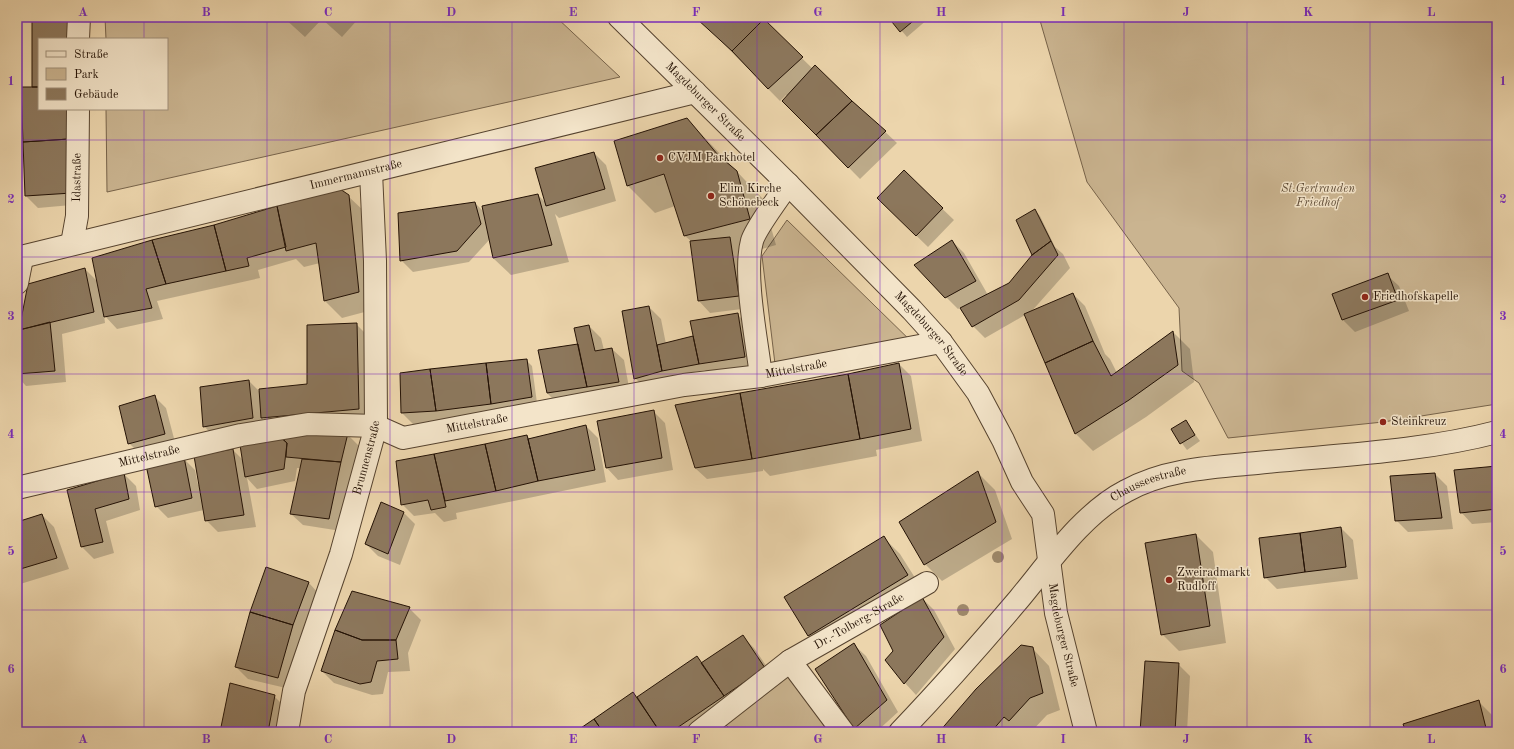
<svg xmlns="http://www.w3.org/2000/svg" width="1514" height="749" font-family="'Old Standard TT',serif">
<rect width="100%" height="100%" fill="#ecd5ac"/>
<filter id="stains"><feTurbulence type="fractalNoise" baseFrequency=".005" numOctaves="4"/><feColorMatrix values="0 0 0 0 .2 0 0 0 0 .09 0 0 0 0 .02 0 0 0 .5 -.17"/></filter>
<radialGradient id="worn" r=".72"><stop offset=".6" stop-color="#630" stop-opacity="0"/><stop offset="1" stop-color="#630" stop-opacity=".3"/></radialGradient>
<!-- green -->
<path fill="#cab490" stroke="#77634a" d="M105 17H556L620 77 107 192 106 109H167V39H106Z
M1039 17H1497V404L1383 422 1228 438 1199 383 1182 371 1179 308 1087 182Z
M787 220 919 349 775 364 762 256Z
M790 670 833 732H733L723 722Z"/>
<!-- shadow -->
<path fill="#0003" d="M33 17 39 39V109L83 204 38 208 26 196 33 88Z
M283 17H360L342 37 322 19 305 37Z
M700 17H760L813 69 815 66 897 143 860 179 783 101 787 96 786 95 780 101 699 19Z
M890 17H926L928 19 907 37Z
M687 119 763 199 776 245 742 255 750 308 710 313 699 301 691 241 685 236 675 206 655 213 628 186 616 142Z
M594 153 606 165 616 201 559 218 555 214 569 262 511 275 493 258 490 239 469 262 413 272 401 260 475 203 485 213 538 195 546 203Z
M904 172 954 220 928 247 890 210Z
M348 196 366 213 376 309 342 318 325 301 320 263 304 267 296 259 258 270 260 278 157 301 163 319 117 329 104 315 105 323 62 334 66 382 26 386 17 376V353L20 331 85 269 98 282Z
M1035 210 1040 216 1055 247 1063 254 1070 268 1031 312 1073 294 1085 306 1105 354 1110 359 1117 373 1173 332 1190 349 1194 382 1146 417 1093 451 1076 434 1025 315 985 338 973 326 961 307 958 309 946 297 952 241 964 253 988 295 1009 284 1034 255Z
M1387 275 1399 286 1409 311 1355 332 1343 320 1334 295Z
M649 307 661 319 666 344 694 337 737 314 749 326 756 369 711 376 705 370 672 376 673 382 647 390 635 378Z
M356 324 373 341 375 426 347 434 359 446 341 531 303 525 291 514 301 468H297L295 481 257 489 247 478 256 527 218 532 206 520 204 510 168 518 156 506 183 458 195 470 198 485H200L233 450 243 460 281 436 263 418 265 430 215 438 204 426 249 381 261 393 308 385Z
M589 326 601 338 604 350 612 349 624 360 630 393 559 405 547 393 539 351 579 345Z
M526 360 532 366 537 403 448 423 414 425 402 413Z
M899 364 911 376 922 441 876 450 877 456 770 476 763 469V471L707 479 695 468Z
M154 396 166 408 176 446 141 455 129 443Z
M653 411 665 423 673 470 618 480 607 468Z
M1186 422 1200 441 1187 450 1172 430Z
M586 426 598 438 606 482 456 513 457 519 444 522 435 513 414 516 402 504 397 462 527 436 530 439Z
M1497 467V522L1472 524 1461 512Z
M978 473 995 490 1012 539 942 581 925 564Z
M124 474 136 486 140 510 106 521 114 553 94 559 82 547 68 491Z
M1435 474 1447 486 1453 529 1408 532 1396 520Z
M403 512 415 524 400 565 378 556 366 544Z
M42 515 54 527 69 569 17 585V523Z
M1341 528 1353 540 1358 579 1277 589 1265 577Z
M1196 535 1213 552 1226 643 1179 651 1162 634Z
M883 537 900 554 924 592 826 653 809 636 785 597Z
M309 583 320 595 290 689 248 679 236 667Z
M922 598 934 610 955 649 916 695 905 683 895 651Z
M409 608 421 620 408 653 410 671 388 672 383 694 372 695 334 683 322 671Z
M742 636 754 648 776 680 700 732H577L633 694 637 698 696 658 702 663Z
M854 645 866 656 898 712 876 732H858L855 729 817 669Z
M1032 648 1049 666 1060 710 1047 715 1031 732H940Z
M1178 664 1190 676 1187 732H1141Z
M274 696 286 708 282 732H221Z
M1478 701 1495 718 1497 732H1407Z"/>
<!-- building -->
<path fill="#8c775c" stroke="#241205" d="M32 17H68L69 39H39V87H32Z
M699 17H763L764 19 732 51 697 19Z
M888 17H918L900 32Z
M764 19 803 57 768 89 732 51Z
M815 65 852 101 816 135 782 101Z
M21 87H39V109H69V139L23 142Z
M852 101 886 131 848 168 816 135Z
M687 118 718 155 737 171 750 219 684 236 664 174 627 186 614 141Z
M69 139 72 193 25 196 23 142Z
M594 152 605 189 546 206 535 168Z
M904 170 943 208 916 236 877 198Z
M340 189 349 195 359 292 324 301 316 243 286 251 277 206Z
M538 194 552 245 493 258 482 206Z
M475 202 481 224 457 251 400 261 398 213Z
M277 206 286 247 247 258 249 266 226 271 214 225Z
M1035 209 1051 241 1032 255 1016 220Z
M214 225 226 271 166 284 152 240Z
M730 237 739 296 698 301 690 241Z
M152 240 166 284 146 289 152 308 104 317 92 258Z
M952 240 976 281 945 298 914 265Z
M1051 241 1058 255 1019 300 972 327 960 308 1009 283 1032 255Z
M85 268 94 312 19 330 28 284Z
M1388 273 1398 300 1342 320 1332 294Z
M1073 293 1093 341 1045 363 1024 314Z
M649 306 662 371 634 379 622 311Z
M738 313 745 357 699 364 690 321Z
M50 322 55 371 17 374 19 330Z
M357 323 359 409 261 418 259 389 307 384V325Z
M589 325 595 351 612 348 619 382 587 387 574 328Z
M1173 331 1178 365 1129 400 1075 434 1045 363 1093 341 1111 376Z
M693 336 699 364 662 371 657 345Z
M578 344 587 387 547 393 538 350Z
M527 359 532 397 491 404 486 363Z
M486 363 491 404 436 411 430 369Z
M899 363 911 429 860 439 848 374Z
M430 369 436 411 401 413 400 373Z
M848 374 860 439 752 459 740 393Z
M249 380 253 418 203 427 200 387Z
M740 393 752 459 695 468 675 405Z
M155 395 165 434 128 444 119 406Z
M654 410 662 458 606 468 597 421Z
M1186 420 1195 435 1180 444 1171 429Z
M586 425 595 470 538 481 528 439Z
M348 433 341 462 286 457 287 443 277 434Z
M277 434 287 443 284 469 245 477 240 445Z
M527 435 538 481 496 491 485 444Z
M485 444 496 491 445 501 434 454Z
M233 449 244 515 205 521 194 456Z
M434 454 446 507 431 510 428 500 401 505 396 461Z
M184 457 192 498 155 507 146 465Z
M302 459 341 462 329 519 290 514Z
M1497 466V509L1460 513 1454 470Z
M978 471 996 522 924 565 899 522Z
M124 473 129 499 95 509 103 542 81 547 67 490Z
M1435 473 1442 518 1395 521 1390 476Z
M381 502 404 512 388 554 365 544Z
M42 514 57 558 17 570V522Z
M1341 527 1346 567 1305 572 1300 533Z
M1300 533 1305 572 1264 578 1259 538Z
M1196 534 1210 626 1161 635 1145 543Z
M884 536 908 575 808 636 784 597Z
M266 567 309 582 293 625 250 612Z
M352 591 410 607 396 640H362L335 630Z
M922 597 944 637 904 684 885 660 893 651 880 625Z
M250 612 293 625 278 678 235 667Z
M335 630 362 640H396L398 659 377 661 371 682 360 684 321 671Z
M743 635 765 668 724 696 701 663Z
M854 643 887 700 854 729 815 669Z
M1021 645 1033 647 1043 693 1030 698 1009 721 1004 717 991 732H939L976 689Z
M697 656 724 696 671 732H660L637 697Z
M1145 661 1179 663 1175 732H1140Z
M230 683 275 695 268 732H220Z
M633 692 660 732H603L594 719Z
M1479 700 1487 732H1406L1403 724Z
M594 719 603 732H575Z"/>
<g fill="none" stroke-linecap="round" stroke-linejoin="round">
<!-- minor casing -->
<g stroke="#56432f" stroke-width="24">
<g id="minor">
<path id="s1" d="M619 17 788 184 912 310 941 342 978 393 1003 440 1022 482 1043 514 1056 613 1086 732"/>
<path d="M78 39 79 17"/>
<path id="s2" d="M72 244 77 216 78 109"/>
<path id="s3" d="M17 258 695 92"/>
<path d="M17 283 22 258"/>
<path d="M761 376C757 341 743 274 752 241 755 229 780 196 788 184"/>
<path id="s4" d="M17 488 241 435 308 424 376 426 403 438 684 385 761 376 941 342"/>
<path d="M790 661 843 732"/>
<path id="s5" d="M287 732 294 691 341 554 376 426 375 261 371 172"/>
<path id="s6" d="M699 732 790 661 927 583"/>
<path id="s7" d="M900 732C941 689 980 645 1019 599 1049 563 1083 513 1126 491 1165 469 1213 467 1257 463 1336 455 1421 452 1497 432"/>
</g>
</g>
<!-- minor -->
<use href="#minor" stroke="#f3e4c9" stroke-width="22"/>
</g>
<!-- trees -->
<g fill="#9e896b">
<circle cx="998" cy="557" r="6"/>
<circle cx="963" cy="610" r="6"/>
</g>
<!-- grid -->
<path fill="none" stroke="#7b2cbf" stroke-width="1" stroke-opacity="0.55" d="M144 17V39M267 17V732M390 17V732M512 17V732M634 17V732M757 17V732M880 17V732M1002 17V732M1124 17V732M1247 17V732M1370 17V732M144 109V732M17 140H1497M17 257H1497M17 374H1497M17 492H1497M17 610H1497"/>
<!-- markers -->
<g fill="#8f2418" stroke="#f3e4c9" stroke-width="1.5">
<circle cx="660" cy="158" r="4"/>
<circle cx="711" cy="196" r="4"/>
<circle cx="1365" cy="297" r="4"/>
<circle cx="1383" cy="422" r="4"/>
<circle cx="1169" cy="580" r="4"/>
</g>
<g text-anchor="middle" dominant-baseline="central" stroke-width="3" stroke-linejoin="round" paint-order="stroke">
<!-- street labels -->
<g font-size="12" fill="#241205" stroke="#f3e4c9">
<text stroke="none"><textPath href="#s1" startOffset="121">Magdeburger Straße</textPath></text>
<text stroke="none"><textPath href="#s3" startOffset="349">Immermannstraße</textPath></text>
<text stroke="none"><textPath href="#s2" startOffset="67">Idastraße</textPath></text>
<text stroke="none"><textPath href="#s1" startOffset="445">Magdeburger Straße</textPath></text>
<text stroke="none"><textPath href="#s4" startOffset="795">Mittelstraße</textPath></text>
<text stroke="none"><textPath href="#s4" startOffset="471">Mittelstraße</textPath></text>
<text stroke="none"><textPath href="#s4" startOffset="136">Mittelstraße</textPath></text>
<text stroke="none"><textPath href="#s5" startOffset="286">Brunnenstraße</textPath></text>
<text stroke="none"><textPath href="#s7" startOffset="355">Chausseestraße</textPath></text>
<text stroke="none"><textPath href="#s6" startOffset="195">Dr.-Tolberg-Straße</textPath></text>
<text stroke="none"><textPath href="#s1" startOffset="781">Magdeburger Straße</textPath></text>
</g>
<!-- poi labels -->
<g font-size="12" fill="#241205" stroke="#f3e4c9" text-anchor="start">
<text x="668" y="158">CVJM Parkhotel</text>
<text x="719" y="189">Elim Kirche<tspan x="719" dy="14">Schönebeck</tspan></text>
<text x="1373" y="297">Friedhofskapelle</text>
<text x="1391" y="422">Steinkreuz</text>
<text x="1177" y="573">Zweiradmarkt<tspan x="1177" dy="14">Rudloff</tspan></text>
</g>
<!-- park labels -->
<g font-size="12" font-style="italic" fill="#5e4b36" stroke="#f3e4c9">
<text x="1318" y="189">St.Gertrauden<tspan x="1318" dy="14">Friedhof</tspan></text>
</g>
</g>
<!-- margin -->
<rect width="1514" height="749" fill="none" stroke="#ecd5ac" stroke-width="44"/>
<!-- legend -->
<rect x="38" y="38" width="130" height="72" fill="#f3e4c9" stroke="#a0907b"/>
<rect x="46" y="51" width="20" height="6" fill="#f3e4c9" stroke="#a0907b"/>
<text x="74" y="58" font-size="12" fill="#241205">Straße</text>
<rect x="46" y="68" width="20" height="12" fill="#cab490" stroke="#a0907b"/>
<text x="74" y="78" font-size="12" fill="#241205">Park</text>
<rect x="46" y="88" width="20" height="12" fill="#8c775c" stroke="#a0907b"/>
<text x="74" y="98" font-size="12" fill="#241205">Gebäude</text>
<rect x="22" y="22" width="1470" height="705" fill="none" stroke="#7b2cbf" stroke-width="1.5"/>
<g font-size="13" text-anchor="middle" font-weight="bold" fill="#7b2cbf">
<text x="83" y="16">A</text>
<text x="206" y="16">B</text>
<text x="328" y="16">C</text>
<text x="451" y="16">D</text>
<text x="573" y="16">E</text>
<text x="696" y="16">F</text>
<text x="818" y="16">G</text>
<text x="941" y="16">H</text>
<text x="1063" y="16">I</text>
<text x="1186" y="16">J</text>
<text x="1308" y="16">K</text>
<text x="1431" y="16">L</text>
<text x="11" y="85">1</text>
<text x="1503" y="85">1</text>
<text x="11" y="203">2</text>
<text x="1503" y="203">2</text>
<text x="11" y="320">3</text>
<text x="1503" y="320">3</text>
<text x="11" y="438">4</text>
<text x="1503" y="438">4</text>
<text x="11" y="555">5</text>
<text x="1503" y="555">5</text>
<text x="11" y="673">6</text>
<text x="1503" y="673">6</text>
<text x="83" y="743">A</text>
<text x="206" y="743">B</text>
<text x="328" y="743">C</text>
<text x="451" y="743">D</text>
<text x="573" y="743">E</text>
<text x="696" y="743">F</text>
<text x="818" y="743">G</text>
<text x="941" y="743">H</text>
<text x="1063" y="743">I</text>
<text x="1186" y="743">J</text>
<text x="1308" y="743">K</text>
<text x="1431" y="743">L</text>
</g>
<rect width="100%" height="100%" filter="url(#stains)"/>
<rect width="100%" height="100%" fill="url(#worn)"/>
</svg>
